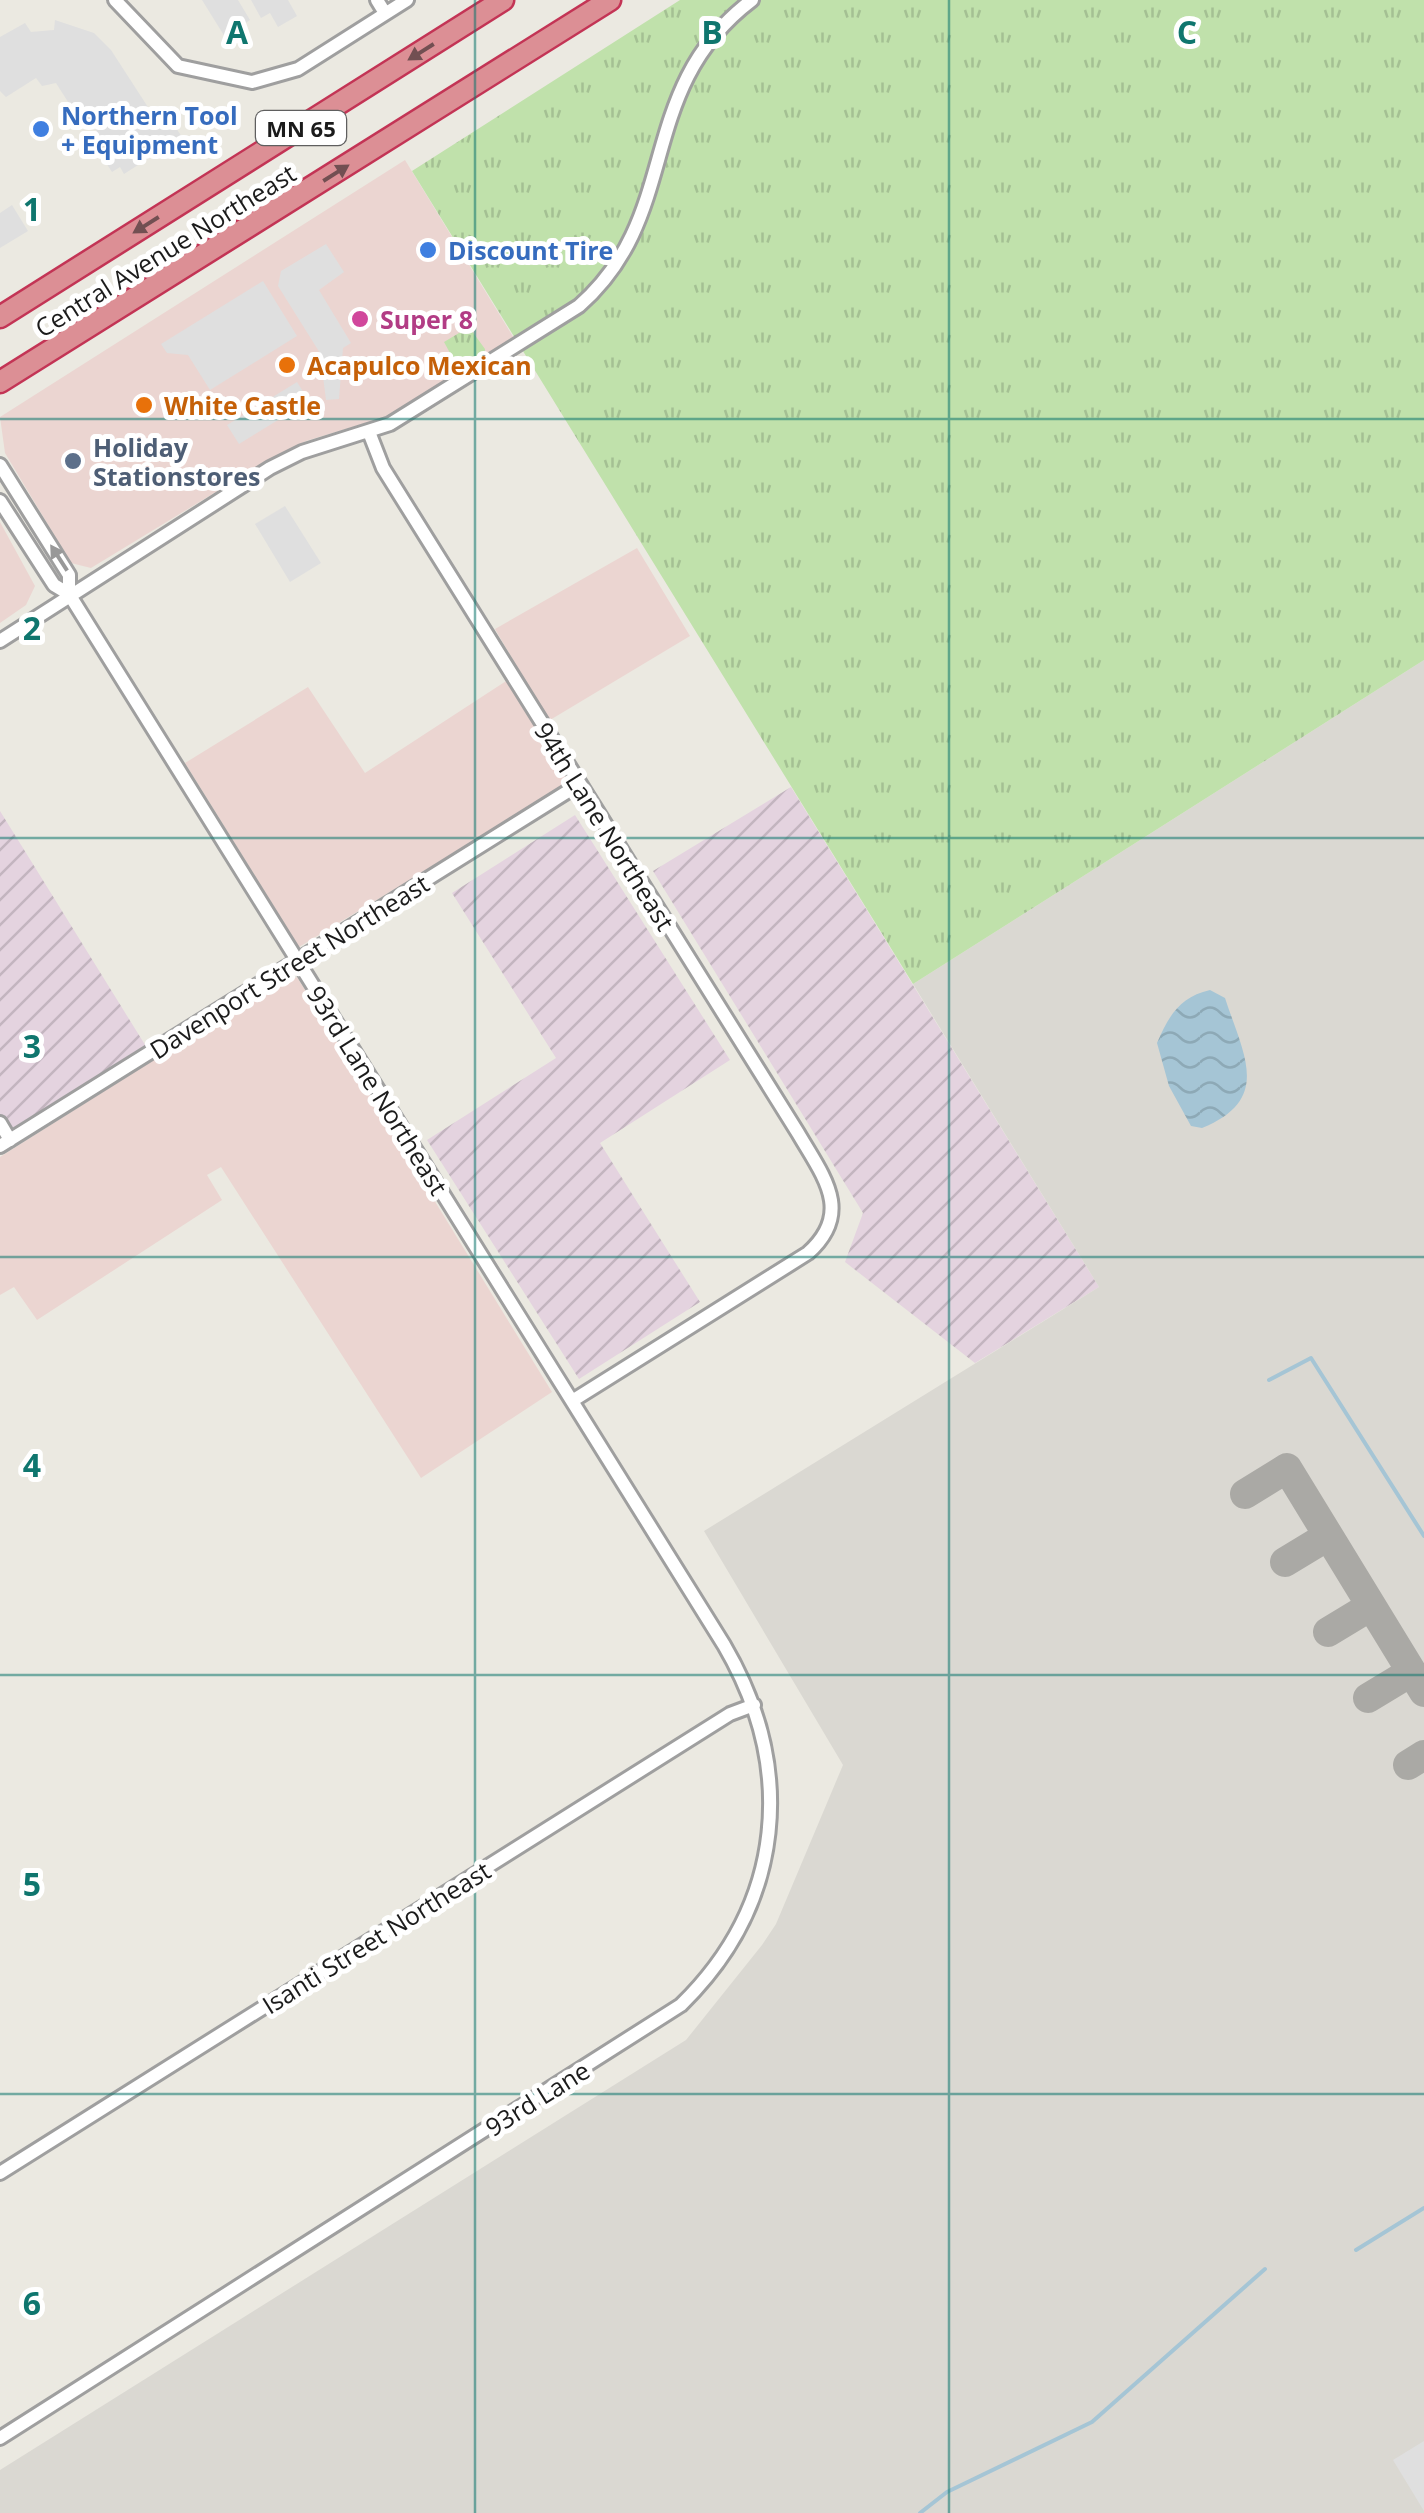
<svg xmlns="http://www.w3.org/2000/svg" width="1424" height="2513" font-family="'Open Sans',sans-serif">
<defs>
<pattern id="industrial-furrows" width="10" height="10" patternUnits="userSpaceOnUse" patternTransform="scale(2.5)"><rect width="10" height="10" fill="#e4d3df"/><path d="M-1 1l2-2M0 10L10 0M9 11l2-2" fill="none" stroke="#c3b5bf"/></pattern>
<pattern id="grass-tufts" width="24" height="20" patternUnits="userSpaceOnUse" patternTransform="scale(2.5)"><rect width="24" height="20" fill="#c0e1ab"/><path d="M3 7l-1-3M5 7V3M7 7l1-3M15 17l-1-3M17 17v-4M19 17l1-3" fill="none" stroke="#a4c093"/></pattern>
<pattern id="water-waves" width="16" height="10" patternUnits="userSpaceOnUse" patternTransform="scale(2.5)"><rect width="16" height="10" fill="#a5c5d5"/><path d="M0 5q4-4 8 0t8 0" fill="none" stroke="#8da9b6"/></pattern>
</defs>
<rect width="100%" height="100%" fill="#ebe9e1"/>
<!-- commercial -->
<path fill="#ebd5d1" d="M405 160 515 340 395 414 306 441 265 462 91 568 71 563 5 453 0 417Z
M0 522 35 586 26 605 0 623Z
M637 548 690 636 550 720 584 774 299 947 185 763 308 687 365 773 520 672 495 629Z
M297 977 552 1392 421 1478 221 1167 207 1175 222 1200 37 1320 14 1287 0 1295V1157L158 1057Z"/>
<!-- industrial -->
<path fill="url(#industrial-furrows)" d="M791 787 1099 1287 975 1363 845 1262 863 1213 653 871Z
M0 811 147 1048 0 1143Z
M575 815 730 1060 600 1143 700 1302 579 1379 427 1140 556 1058 452 893Z"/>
<!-- airport -->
<path fill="#dad8d2" d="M1424 660V2513H0V2470L686 2040 762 1945 776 1924 843 1765 704 1531 1099 1287 913 984Z"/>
<!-- grass -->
<path fill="url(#grass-tufts)" d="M680 0H1424V660L913 984 412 171Z
M469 327 485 349 484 359 465 369 456 364 444 342Z"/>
<!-- parking -->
<path fill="#dfdfdf" d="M202 0H238L250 20 225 37Z
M251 0H288L297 16 278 27 270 13 261 18Z
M55 20 94 33 111 50 155 118 148 123 176 128 182 137 124 174 120 167 112 172 91 140 99 135 90 120 82 124 56 83 42 86 36 78 6 97 0 91V37L25 23 31 32 54 30Z
M12 205 28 231 0 248V213Z
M326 244 344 272 319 290 351 343 343 348 339 399 326 400 320 353 278 286 281 271Z
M263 281 297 336 210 390 188 355 167 353 161 344Z
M297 382 309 401 239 444 227 425Z
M285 506 321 563 290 582 255 524Z
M1424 2441V2511L1393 2460Z"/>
<!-- water -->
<path fill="url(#water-waves)" d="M1210 990 1225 998C1244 1056 1272 1099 1202 1128L1191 1126 1169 1086 1157 1043C1169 1015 1180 997 1210 990Z"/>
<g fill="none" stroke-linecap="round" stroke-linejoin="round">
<!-- stream -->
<path stroke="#a5c5d5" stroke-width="4" d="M1269 1380 1311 1358 1424 1536
M1356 2250 1424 2208
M920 2513 947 2492 1092 2422 1265 2269"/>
<!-- taxiway -->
<path stroke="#aaa9a5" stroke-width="30" d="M1245 1494 1287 1468 1424 1692
M1285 1562 1328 1536
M1328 1632 1371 1606
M1368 1698 1411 1672
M1408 1765 1424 1755"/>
<!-- minor casing -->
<g stroke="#9f9f9f" stroke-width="18">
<path id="minor" d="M115 0 178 66 252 82 298 69 407 0
M377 0 385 13
M369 432 383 468 798 1133C823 1176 854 1212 808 1253L572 1401
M0 465 69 575V594
M0 501 54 585 69 594 724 1645C796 1768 785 1903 681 2005L0 2438
M0 641 270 468 302 452 390 424 579 306C684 214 633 90 752 0
M0 1123 10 1140
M0 1146 578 785
M0 2173 730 1714 754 1705"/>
</g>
<!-- highway casing -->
<g stroke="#c33455" stroke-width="25">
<path id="highway" d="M0 317 503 0
M0 382 610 0"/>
</g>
<!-- minor -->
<use href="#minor" stroke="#fff" stroke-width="12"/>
<!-- highway -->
<use href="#highway" stroke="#dc8f95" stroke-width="20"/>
</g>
<!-- one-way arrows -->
<defs><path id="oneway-solid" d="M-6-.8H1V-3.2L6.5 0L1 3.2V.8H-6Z" transform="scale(2.5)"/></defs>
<g fill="#724f52">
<use href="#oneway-solid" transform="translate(421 52) rotate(148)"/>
<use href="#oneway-solid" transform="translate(336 173) rotate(-32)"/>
<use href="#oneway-solid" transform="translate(146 225) rotate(148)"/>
</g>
<use fill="#989898" href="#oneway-solid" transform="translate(59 558) rotate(-123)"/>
<!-- grid -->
<path fill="none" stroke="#0f766e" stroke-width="2.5" stroke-opacity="0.55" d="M475 0V2513M949 0V2513M0 419H1424M0 838H1424M0 1257H1424M0 1675H1424M0 2094H1424"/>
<!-- markers -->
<g fill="#3f7fe0" stroke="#fff" stroke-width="4">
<circle cx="41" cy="129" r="10"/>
<circle cx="428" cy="250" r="10"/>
</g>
<circle fill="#d1479c" stroke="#fff" stroke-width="4" cx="360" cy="319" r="10"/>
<g fill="#e8710a" stroke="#fff" stroke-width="4">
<circle cx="287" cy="365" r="10"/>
<circle cx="144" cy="405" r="10"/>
</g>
<circle fill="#5c6f8a" stroke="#fff" stroke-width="4" cx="73" cy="461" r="10"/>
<g text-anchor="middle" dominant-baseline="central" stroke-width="10" stroke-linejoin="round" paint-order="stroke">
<!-- shield labels -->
<rect fill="#fff" stroke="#5f5f5f" stroke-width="2.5" x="256" y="111" width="90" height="34" rx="8"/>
<g font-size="22" font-weight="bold" fill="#1b1b1b">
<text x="301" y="128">MN 65</text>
</g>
<!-- shop labels -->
<g font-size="25" font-weight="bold" fill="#366cbe" stroke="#fff" text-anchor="start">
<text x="61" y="115">Northern Tool<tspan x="61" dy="29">+ Equipment</tspan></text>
<text x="448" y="250">Discount Tire</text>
</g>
<!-- street labels -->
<g font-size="25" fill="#1b1b1b" stroke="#fff">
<text transform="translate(165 250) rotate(-32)">Central Avenue Northeast</text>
<text transform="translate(605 826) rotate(58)">94th Lane Northeast</text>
<text transform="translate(289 966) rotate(-32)">Davenport Street Northeast</text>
<text transform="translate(378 1090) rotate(58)">93rd Lane Northeast</text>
<text transform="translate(376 1937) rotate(-32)">Isanti Street Northeast</text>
<text transform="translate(537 2098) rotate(-32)">93rd Lane</text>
</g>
<!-- hotel labels -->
<g font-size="25" font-weight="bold" fill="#b23c85" stroke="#fff" text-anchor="start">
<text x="380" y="319">Super 8</text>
</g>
<!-- food labels -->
<g font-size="25" font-weight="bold" fill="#c56008" stroke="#fff" text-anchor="start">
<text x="307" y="365">Acapulco Mexican</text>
<text x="164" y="405">White Castle</text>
</g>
<!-- service labels -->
<g font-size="25" font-weight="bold" fill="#4e5e75" stroke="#fff" text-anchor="start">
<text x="93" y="447">Holiday<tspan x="93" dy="29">Stationstores</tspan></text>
</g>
</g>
<g font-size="32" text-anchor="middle" font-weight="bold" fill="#0f766e" stroke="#fff" stroke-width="10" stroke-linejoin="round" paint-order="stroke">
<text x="237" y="44">A</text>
<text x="712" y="44">B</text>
<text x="1187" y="44">C</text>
<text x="32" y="221">1</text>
<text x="32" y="640">2</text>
<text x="32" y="1058">3</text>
<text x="32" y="1477">4</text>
<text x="32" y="1896">5</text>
<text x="32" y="2315">6</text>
</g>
</svg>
